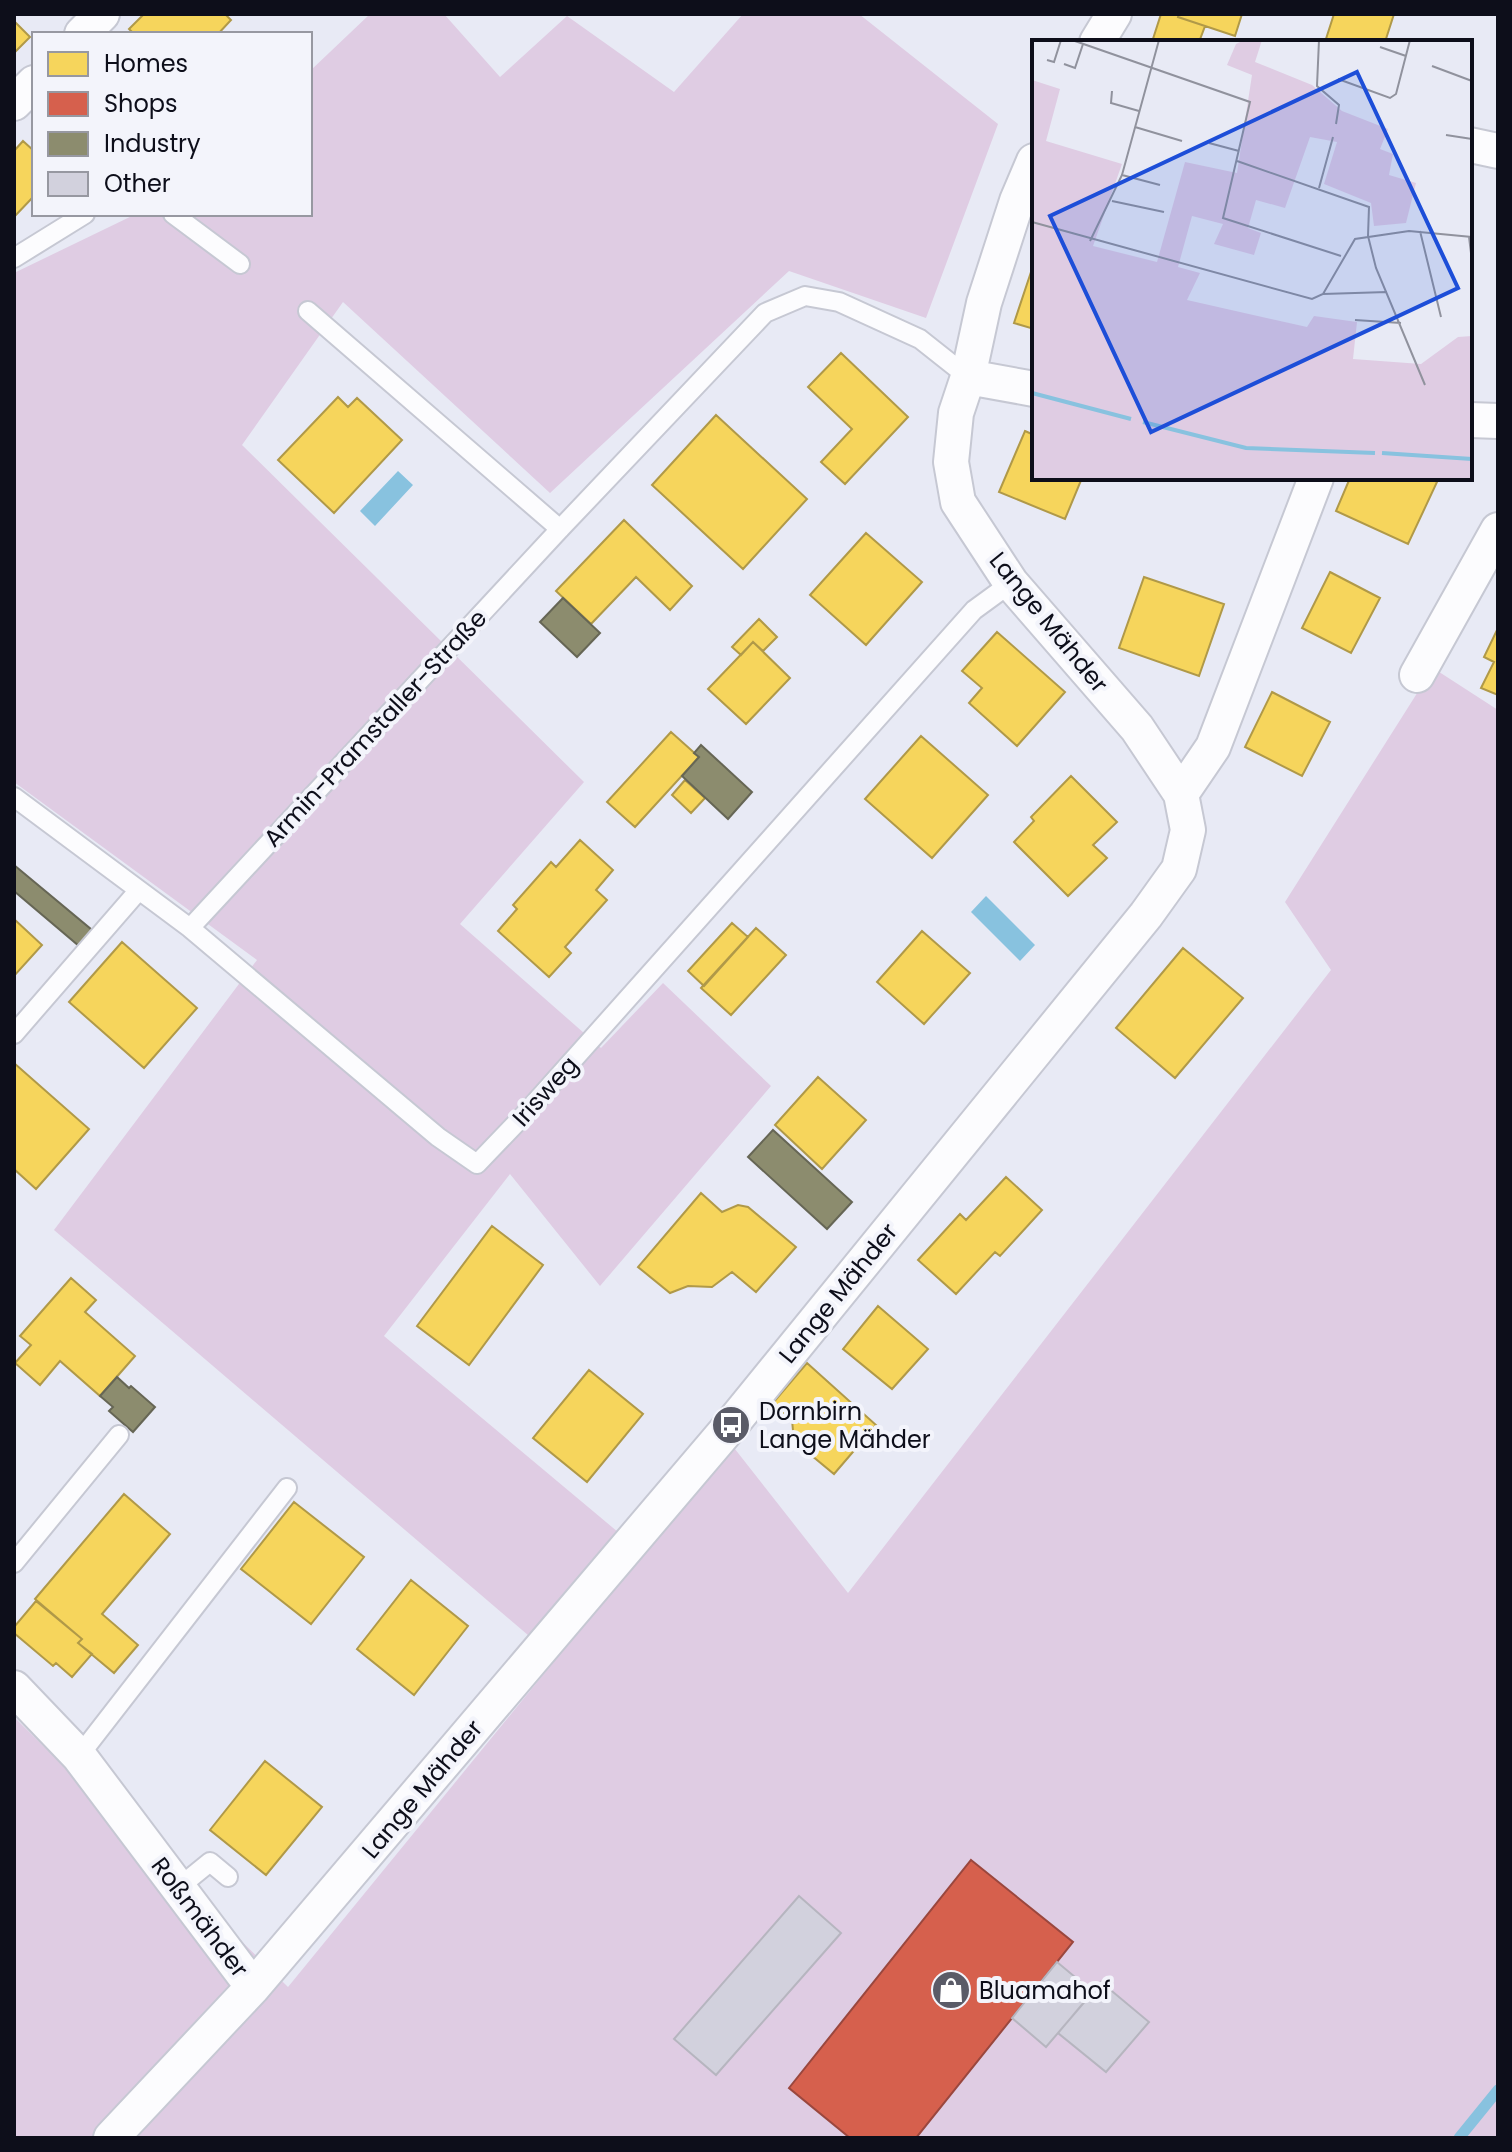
<svg xmlns="http://www.w3.org/2000/svg" width="1512" height="2152" font-family="Poppins,sans-serif">
<rect width="100%" height="100%" fill="#e8eaf5"/>
<!-- green -->
<path fill="#dfcce3" d="M370 14H444L500 77 567 16 674 92 743 14H859L998 124 926 318 789 271 550 493 343 302 242 445 584 782 460 924 601 1048 663 983 771 1086 600 1286 510 1174 384 1336 643 1553 731 1444 848 1593 1331 970 1285 902 1433 668 1498 710V2138H14V1717L288 1987 556 1659 54 1230 257 960 14 782V273L136 214H310V71Z"/>
<!-- water -->
<path fill="#88c2df" d="M398 471 413 485 375 526 360 511Z
M986 896 1035 945 1020 961 971 912Z"/>
<!-- homes -->
<path fill="#f6d55c" stroke="#b09948" stroke-width="2" d="M144 14H225L231 20 218 34H134L129 29Z
M1161 14H1179L1178 17 1205 26 1199 42H1152Z
M1179 14H1242L1235 36 1178 17Z
M1334 14H1394L1385 42H1325Z
M14 21 30 37 14 53Z
M23 141 34 151V196L14 217V151Z
M1034 263V329L1014 323Z
M841 353 908 417 845 484 821 462 852 429 808 387Z
M338 397 348 407 357 398 402 440 334 513 278 460Z
M716 415 807 499 743 569 652 485Z
M1025 431 1034 435V478H1082L1065 519 999 492Z
M1350 478H1429L1437 482 1408 544 1336 511Z
M624 520 692 586 670 610 636 577 591 624 556 591Z
M866 533 922 582 866 645 810 595Z
M1330 572 1380 598 1351 653 1302 628Z
M1144 577 1224 604 1199 676 1119 648Z
M759 619 777 637 763 651 753 642 741 655 732 647Z
M1498 628V695L1481 688 1494 662 1484 657Z
M997 632 1065 692 1017 746 969 703 982 688 962 671Z
M753 642 790 678 746 724 708 689Z
M1272 692 1330 722 1302 776 1245 747Z
M671 732 699 757 635 827 607 802Z
M921 736 988 795 932 858 865 799Z
M1071 776 1117 822 1093 845 1107 858 1068 896 1014 842 1034 821 1031 817Z
M685 780 705 798 691 813 672 795Z
M580 840 613 870 596 890 607 900 565 947 571 953 549 977 498 931 517 909 513 905 551 862 556 867Z
M14 919 42 945 14 976Z
M732 923 748 937 704 986 688 971Z
M756 928 786 955 731 1015 701 988Z
M922 931 970 973 924 1024 877 982Z
M122 942 197 1008 144 1068 69 1002Z
M1183 948 1243 998 1175 1078 1116 1028Z
M14 1063 89 1129 36 1189 14 1169Z
M818 1077 866 1120 822 1169 775 1125Z
M1006 1177 1042 1210 1000 1256 995 1252 956 1294 918 1260 960 1214 966 1220Z
M701 1193 722 1212 738 1205 748 1207 796 1247 756 1292 732 1272 712 1287 688 1286 670 1293 638 1267Z
M492 1226 543 1265 469 1365 417 1326Z
M71 1278 96 1300 85 1312 135 1356 100 1396 60 1361 40 1385 15 1363 31 1345 20 1336Z
M878 1306 928 1349 892 1389 843 1349Z
M807 1363 876 1425 834 1474 794 1441 792 1420 772 1404Z
M589 1370 643 1414 587 1482 533 1438Z
M124 1494 170 1534 102 1614 138 1645 114 1673 78 1643 82 1639 35 1599Z
M294 1502 364 1557 311 1624 241 1569Z
M411 1580 468 1626 414 1695 357 1649Z
M36 1601 82 1639 78 1643 92 1654 72 1677 56 1663 53 1666 14 1633V1627Z
M265 1761 322 1807 266 1875 210 1830Z"/>
<!-- shops -->
<path fill="#d6604d" stroke="#9a473e" stroke-width="2" d="M971 1860 1073 1942 916 2138H850L789 2088Z"/>
<!-- industry -->
<path fill="#8c8c6e" stroke="#665" stroke-width="2" d="M563 598 600 633 577 657 540 622Z
M701 745 752 792 728 819 682 776 699 757 694 753Z
M14 865 92 930 79 946 14 891Z
M773 1130 852 1202 827 1229 748 1157Z
M117 1377 129 1388 131 1386 155 1407 133 1432 109 1411 113 1407 100 1396Z"/>
<g fill="none" stroke-linecap="round" stroke-linejoin="round">
<!-- stream -->
<path stroke="#88c2df" stroke-width="11" d="M1459 2138 1498 2090"/>
</g>
<!-- building -->
<path fill="#d2d1dd" stroke="#b6b5bf" stroke-width="2" d="M799 1896 841 1933 716 2075 674 2039Z
M1057 1962 1093 1992 1046 2047 1012 2018Z
M1101 1982 1149 2022 1106 2072 1058 2033Z"/>
<g fill="none" stroke-linecap="round" stroke-linejoin="round">
<!-- lane casing -->
<g stroke="#c6c8d3" stroke-width="22">
<path id="lane" d="M173 214 240 264
M14 258 85 214
M308 311 560 529
M14 797 190 928 438 1137 477 1164 524 1115 974 610 1011 583
M190 928 560 529 765 313 805 296 839 302 920 339 968 377
M14 1034 139 890
M14 1563 119 1435
M79 1756 287 1488
M178 1888 210 1862 228 1877"/>
</g>
<!-- street casing -->
<g stroke="#c6c8d3" stroke-width="38">
<path id="street" d="M82 34 102 14
M1097 42 1114 14
M14 103 34 83
M1470 145 1498 151
M968 377 1034 389
M1470 420 1498 421
M1417 675 1498 530
M1181 794 1213 747 1316 478
M14 1688 79 1756 253 1987
M111 2138 253 1987 731 1425 1146 915 1179 869 1188 830 1181 794 1137 728 1011 583 958 502 951 462 956 413 968 377 984 303 1017 201 1034 161"/>
</g>
<!-- lane -->
<use href="#lane" stroke="#fcfcfe" stroke-width="18"/>
<!-- street -->
<use href="#street" stroke="#fcfcfe" stroke-width="34"/>
</g>
<!-- icons -->
<defs>
<g id="bus-disc" transform="scale(2)"><circle r="9.5" fill="#5a5b67" stroke="#f3f4fb"/><path d="M-5-6H5V4H4V6H2V4H-2V6H-4V4H-5ZM-3.5-4V0h7V-4ZM-3.5 1.2v1.5H-2V1.2ZM2 1.2v1.5H3.5V1.2Z" fill="#fff"/></g>
<g id="shop-disc" transform="scale(2)"><circle r="9.5" fill="#5a5b67" stroke="#f3f4fb"/><path d="M-5-2.5h2.3a2.7 3.5 0 0 1 5.4 0H5L5.5 6h-11ZM-1.5-2.5h3a1.5 2.3 0 0 0-3 0Z" fill="#fff"/></g>
</defs>
<g fill-rule="evenodd">
<use href="#bus-disc" x="731" y="1425"/>
<use href="#shop-disc" x="951" y="1990"/>
</g>
<g text-anchor="middle" dominant-baseline="central" stroke-width="8" stroke-linejoin="round" paint-order="stroke">
<!-- street labels -->
<g font-size="24" fill="#0d0e1a" stroke="#f3f4fb">
<text transform="translate(1049 622) rotate(51)">Lange Mähder</text>
<text transform="translate(375 728) rotate(-47)">Armin-Pramstaller-Straße</text>
<text transform="translate(545 1091) rotate(-48)">Irisweg</text>
<text transform="translate(838 1293) rotate(-51)">Lange Mähder</text>
<text transform="translate(422 1789) rotate(-50)">Lange Mähder</text>
<text transform="translate(200 1917) rotate(53)">Roßmähder</text>
</g>
<!-- poi labels -->
<g font-size="24" fill="#0d0e1a" stroke="#f3f4fb" text-anchor="start">
<text x="759" y="1411">Dornbirn<tspan x="759" dy="28">Lange Mähder</tspan></text>
<text x="979" y="1990">Bluamahof</text>
</g>
</g>
<!-- overview -->
<g transform="translate(1032 40)">
<rect width="440" height="440" fill="#e8eaf5"/>
<path d="M212 0H230L223 22 280 45 310 71 356 89 348 109 361 114 357 135 384 143 374 183 342 186 339 163 292 144 305 102 278 97 253 168 224 160 216 188 229 193 222 215 182 204 191 184 160 176 146 227 168 233 155 260 275 287 282 276 325 282 321 319 389 324 426 297 440 296V440H0V40L28 49 14 101 90 124 61 206 125 222 153 122 205 133 220 35 195 25 204 4Z" fill="#dfcce3"/>
<path fill="none" stroke="#88c2df" stroke-width="4" d="M0 353 99 379M111 382 214 408 343 413M350 413 440 419"/>
<path fill="none" stroke="#90929d" stroke-width="2" d="M40 0 218 62 191 178 309 216M287 0 285 46 307 65 304 84M348 7 374 16M15 20 22 22 29 0M32 24 43 28 51 4M400 26 440 41M306 39 358 58 364 54 378 0M80 51 79 63 107 71M103 87 150 101M414 95 440 99M177 103 207 111M205 121 337 167 336 196 344 228 393 345M90 135 128 145M287 148 301 97M80 161 132 172M0 182 280 259 291 254 323 199 377 191 440 197M388 191 409 277M437 197 440 221M58 201 90 135 127 0M291 254 355 252M323 280 369 283"/>
<path fill="#1d4ed8" fill-opacity="0.15" stroke="#1d4ed8" stroke-width="4" d="M325 32 426 248 119 392 18 176Z"/>
<rect width="440" height="440" fill="none" stroke="#0d0e1a" stroke-width="4"/>
</g>
<!-- border -->
<rect width="1512" height="2152" fill="none" stroke="#0d0e1a" stroke-width="32"/>
<!-- legend -->
<rect x="32" y="32" width="280" height="184" fill="#f3f4fb" stroke="#9798a1" stroke-width="2"/>
<rect x="48" y="52" width="40" height="24" fill="#f6d55c" stroke="#9798a1" stroke-width="2"/>
<text x="104" y="72" font-size="24" fill="#0d0e1a">Homes</text>
<rect x="48" y="92" width="40" height="24" fill="#d6604d" stroke="#9798a1" stroke-width="2"/>
<text x="104" y="112" font-size="24" fill="#0d0e1a">Shops</text>
<rect x="48" y="132" width="40" height="24" fill="#8c8c6e" stroke="#9798a1" stroke-width="2"/>
<text x="104" y="152" font-size="24" fill="#0d0e1a">Industry</text>
<rect x="48" y="172" width="40" height="24" fill="#d2d1dd" stroke="#9798a1" stroke-width="2"/>
<text x="104" y="192" font-size="24" fill="#0d0e1a">Other</text>
</svg>
